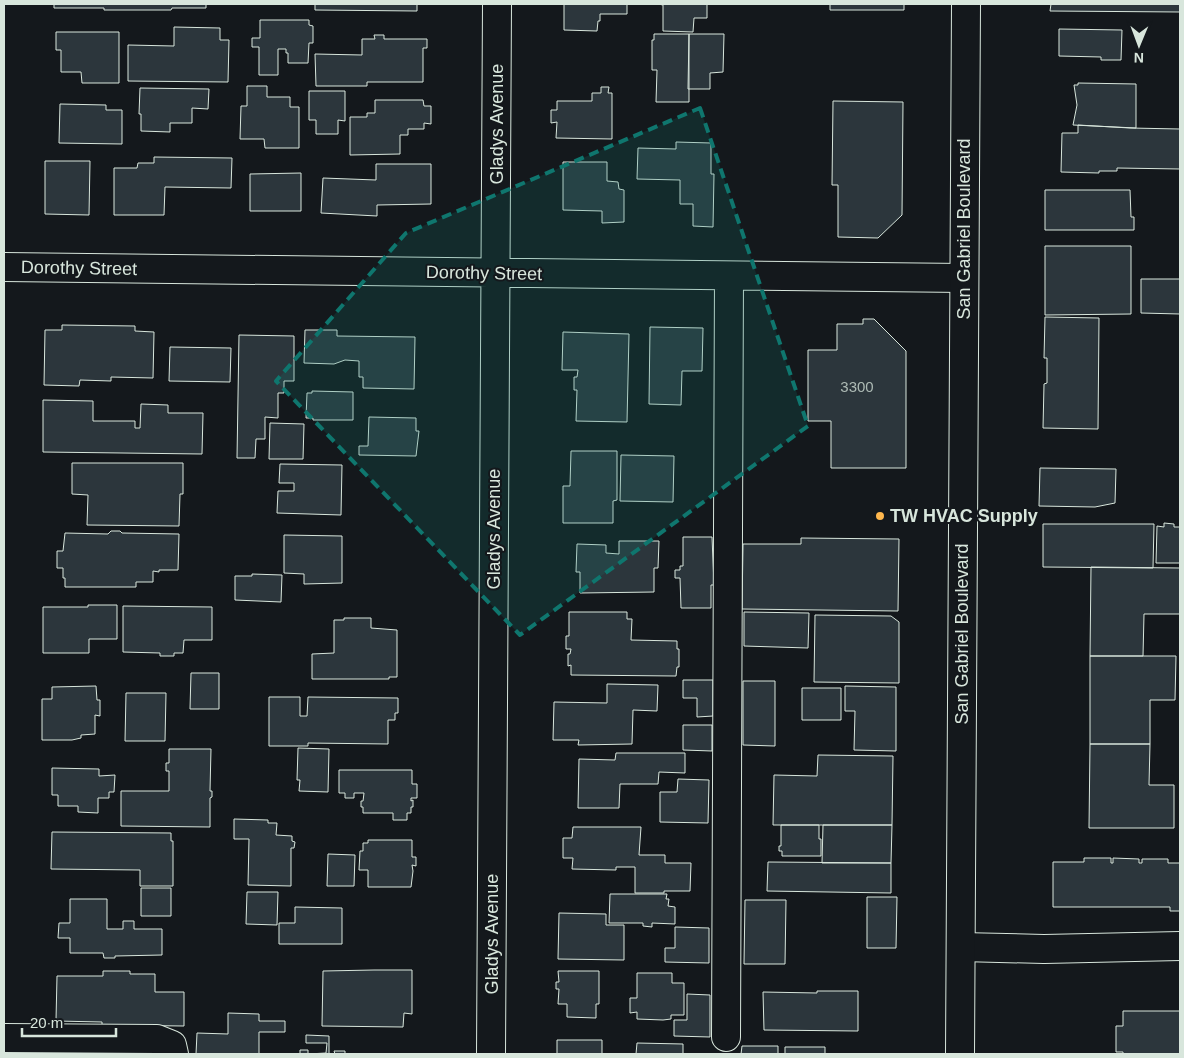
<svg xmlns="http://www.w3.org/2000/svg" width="1184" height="1058" font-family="Arial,sans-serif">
<rect width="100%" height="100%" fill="#14181c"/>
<!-- building -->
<path fill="#2c363c" stroke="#d8e6dc" d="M54 4H206V8H172L171 10H104V8H54Z
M315 4H417V11L315 10Z
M564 4H627V14H600V21H598L597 31 564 30Z
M658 4H707V18H694L693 32 663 31V5Z
M830 4H904V10H830Z
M1051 4H1180V12L1050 11Z
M260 20H309V25L313 26V43H309L308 63H288V53H286V49H278V75H259V47H252V38H260Z
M174 27 220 28V40H229L228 82 128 81V45L174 46Z
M1059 29 1122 30 1121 60H1101V57L1059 56Z
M56 32H119V83H82L81 72H61V50H56Z
M654 34H689V102H656L657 70H652V40H654Z
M689 34H724L723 72 710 73V89H688Z
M374 35H384V39H427V48H423V82H367V86H316L315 54 362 55V39H375Z
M1078 83 1136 84V128L1073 125 1077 105 1074 85H1078Z
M247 86H267V97H290V107H299V148H265L264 139H240L241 106H247Z
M601 87H609L608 93H612V139L556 138 557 122 551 123V110H557V101H592V93H601Z
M140 88 209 89 208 109 192 108V123H170V132L141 131V114H139Z
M309 91H345V121L338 120V134H316V120H309Z
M375 100H423L424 106H431V124L424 123V129H408V135H400V154L350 155V117H367V113H375Z
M833 101 903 102 902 215 878 238 838 237V185H832Z
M60 104 106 105V110H122V144L59 143Z
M1078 125 1130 128 1180 129V169L1117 168V171H1099V173L1061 172 1062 133H1078Z
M676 142 711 143V174H714L713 227 693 226V204H680V180L637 179 638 148 676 149Z
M154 157 232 158 231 188 165 187 164 215H114V168H137L138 163H154Z
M45 161H90L89 215 45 214Z
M563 162H607V181L618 182 619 189 624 190V222L602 223V211L563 210Z
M376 164H431V204L377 205V216L321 213 323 178 376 180Z
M301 173V211H250V174Z
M1045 190H1130L1131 217H1134V230H1045Z
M1045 246H1131V314L1045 315Z
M1141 279H1180V314L1141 313Z
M1045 317 1099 318 1098 429 1043 428 1044 384 1047 383V358H1044Z
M863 319H874L906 351V468H831V421H808V350H837V324H863Z
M62 325 135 326V331L154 332 153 378 111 377V381L80 380 79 386 44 385 45 330H62Z
M650 327 703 328 702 371H682L681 405 649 404Z
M305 330H337V336L415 337 414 389 363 388V377H359V361L345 360 334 364 304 363Z
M563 332 629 334 627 422 576 421 577 390H574V377H577L578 370H562Z
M239 335 294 336V381H284V393H278V418L265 417V439H256L255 458H237Z
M170 347 231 348 230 382 169 381Z
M312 391 353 392V420H313V418H306L307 393H312Z
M43 400 93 401V421H135V428H140L141 404 168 405V413H203L202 454 43 452Z
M369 417 416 418V431H419L416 456 359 455V446H368Z
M270 423 304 424 303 459H269Z
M571 451H617V500L613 501V523H563V486H570Z
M621 455 674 456 673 502 620 501Z
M72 463H183V494H180L179 526 87 525 88 495 72 494Z
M280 464 342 465 341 515 277 513 278 491H294V483H279Z
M1040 468 1116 469 1115 503 1095 507 1039 506Z
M1164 523 1174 524V527H1180V563H1156L1157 526 1164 527Z
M1043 524H1154L1153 568 1043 567Z
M111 531H120L122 533 179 534 178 570H159V572L153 571V582H136V587H65V578H63V568H57V551H63L65 533 108 534Z
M284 535 342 536V583L304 584V574L284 573Z
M683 537H712L714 585H711V608H681L680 578H675V570H680V566H683Z
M801 538 899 539 898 611 742 609 743 544H801Z
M619 541H659L658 568H654V592L580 593V572H576L577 544 606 545V553L619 554Z
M1091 567 1180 568V614H1144L1143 656H1090Z
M252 574 282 575 281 602 235 600V576H252Z
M88 605H117V639H89V653H43V607H88Z
M123 606 212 607V640H184L183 653H174V656H160V653L123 652Z
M569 612H627V619H632L631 640 677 641V649H679V667H677L676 676 571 675V665L568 666V654H570L571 649H566V636H569Z
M744 612 809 613 808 648 744 646Z
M815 615 891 616 899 622V683L814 682Z
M344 618H371V628L397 630V677H389V679H312V654L334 653V620H344Z
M1090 656H1176L1175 700H1150V744H1090Z
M191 673H219V709H190Z
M683 680H713V716L697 717V698H683Z
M743 681H775V746L743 745Z
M607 684 658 685 657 711 633 710 632 744 578 745 579 740H553L554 702 607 703Z
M96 686 97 700H100V716L95 715V734L81 735V738L72 740H42V699H52V687Z
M845 686 896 687V751L854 750 855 711H845Z
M802 688H841V720H802Z
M126 693H166L165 741H125Z
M269 697H300V716H307L308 697 398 698V713H395V720H388V744L308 743V746H269Z
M683 725H712V751L683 750Z
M1090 744H1150L1149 785H1174V828H1089Z
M298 748 329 749 328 792 299 791 300 780H297Z
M169 749H211L210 791H212V797L210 798V827L121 826V791H169V771H166V763H169Z
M616 753H685V773L659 772 658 784H620L619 808H578L579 759 615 760Z
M818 755 893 756 892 825H773L774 775 817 776Z
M52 768 99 769V776L115 775 114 792H109V798H98V813L78 812V806H58V795H52Z
M339 770H412V784H417V798H411V801L413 800V807H411V813H407V820H393V813H363V807H361V801H363L364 793H354V798H345V793H339Z
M678 779 709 780 708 823 660 822V792H677Z
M234 819 268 820V823H277L276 835 292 836V841L295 842 294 848H291V886L248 885 249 839H234Z
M781 825H819V839H821V856H782V851H779V846H781Z
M823 825H892L891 863H822Z
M573 827H641L639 855H665V863H691L690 891H664V893H635V867H616V870L572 869 573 858H563V838H572Z
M52 832 171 833V841H173V886H140V870L51 869Z
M368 840H412V857H416V866L412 865 413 871 411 887H368V870H359L360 851H363V843H368Z
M328 854 355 855 354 886H327Z
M1084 858H1111V863H1113V858L1139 859V863H1142V859H1168V863H1180V911H1170V907H1053V862H1084Z
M768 862 891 863V893L767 891Z
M141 888H171V916H141Z
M247 892H278L277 925 246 924Z
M610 894H667L666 899H669L668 906 675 907V924L652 923V927L643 926V923H609Z
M867 897H897L896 948H867Z
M70 899H107V929H123V921H134V929H162V955L115 956V958H104L103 953H70V938H58L59 923H70Z
M745 900H786L785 964H744Z
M295 907 342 908V944H279V923H295Z
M559 913 606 914V925H624V960L558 959Z
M675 927 709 928V963L665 962V948H675Z
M374 970H412V1014L404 1013 403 1027 322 1026 323 971Z
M103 971H130V974H155V992H184V1026L102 1025V1022L56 1021 57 976H103Z
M558 971H599V1004H596V1018L567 1017V1004H558L559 989H556V982H559Z
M637 973H672V983H684V1015H671V1019L663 1020 637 1019V1012L630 1013V998H637Z
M817 991H858V1031L764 1030 763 992 817 993Z
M687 994 710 995V1037L674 1036V1020H687Z
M1123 1011H1180V1054H1123V1052H1116V1026H1123Z
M228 1013 259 1014V1021H285V1032H259V1054H196L197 1033 228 1034Z
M306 1035 329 1036V1054H335L334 1051H345V1054H300V1050H308V1054L326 1053 327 1043H306Z
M557 1040H602V1054H557Z
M637 1043 683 1044V1054H636Z
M111 1045V1054H37V1049Z
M742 1046H778V1054H741Z
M785 1047H825V1054H785Z"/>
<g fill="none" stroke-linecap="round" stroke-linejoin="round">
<!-- minor casing -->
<g stroke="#d8e6dc" stroke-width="30">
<path id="minor" d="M4 267 964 278
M961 947 1044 949 1180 946
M726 1037 729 276
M4 1038 157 1039 172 1045 174 1054
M491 1054 497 4"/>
</g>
<!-- major casing -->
<g stroke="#d8e6dc" stroke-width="30">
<path id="major" d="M960 1054 966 4"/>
</g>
<!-- minor -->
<use href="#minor" stroke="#14181c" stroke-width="28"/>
<!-- major -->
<use href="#major" stroke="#14181c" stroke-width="28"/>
</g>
<!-- marked area -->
<path fill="#0f766e" fill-opacity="0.2" stroke="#0f766e" stroke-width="4" stroke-dasharray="10 6" stroke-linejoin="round" d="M700 108 808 426 520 635 276 381 406 233Z"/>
<!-- markers -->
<circle fill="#ffb74d" stroke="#14181c" stroke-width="2" cx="880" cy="516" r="5"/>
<g text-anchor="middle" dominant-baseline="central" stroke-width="4" stroke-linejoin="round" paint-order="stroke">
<!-- number labels -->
<g font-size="15" fill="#adbab4">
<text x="857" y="386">3300</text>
</g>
<!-- street labels -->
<g font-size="18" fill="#d8e6dc" stroke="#14181c">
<text transform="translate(497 124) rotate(-90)">Gladys Avenue</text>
<text transform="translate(964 229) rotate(-90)">San Gabriel Boulevard</text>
<text transform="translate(79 268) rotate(1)">Dorothy Street</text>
<text transform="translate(484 273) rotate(1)">Dorothy Street</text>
<text transform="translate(494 529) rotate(-90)">Gladys Avenue</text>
<text transform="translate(962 634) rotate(-90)">San Gabriel Boulevard</text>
<text transform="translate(492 934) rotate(-90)">Gladys Avenue</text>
</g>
<!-- poi labels -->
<g font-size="18" font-weight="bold" fill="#d8e6dc" stroke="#14181c" text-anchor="start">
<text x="890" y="516">TW HVAC Supply</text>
</g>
</g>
<!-- border -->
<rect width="1184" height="1058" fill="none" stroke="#d8e6dc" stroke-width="10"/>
<!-- north arrow -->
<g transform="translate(1139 45) rotate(181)" stroke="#14181c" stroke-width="4" paint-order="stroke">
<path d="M0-4L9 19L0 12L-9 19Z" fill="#d8e6dc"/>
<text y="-8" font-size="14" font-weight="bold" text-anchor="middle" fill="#d8e6dc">N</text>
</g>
<!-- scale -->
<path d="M22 1028v8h94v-8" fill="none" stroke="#d8e6dc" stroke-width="2.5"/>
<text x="30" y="1028" font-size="15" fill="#d8e6dc" stroke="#14181c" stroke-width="4" paint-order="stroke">20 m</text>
</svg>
